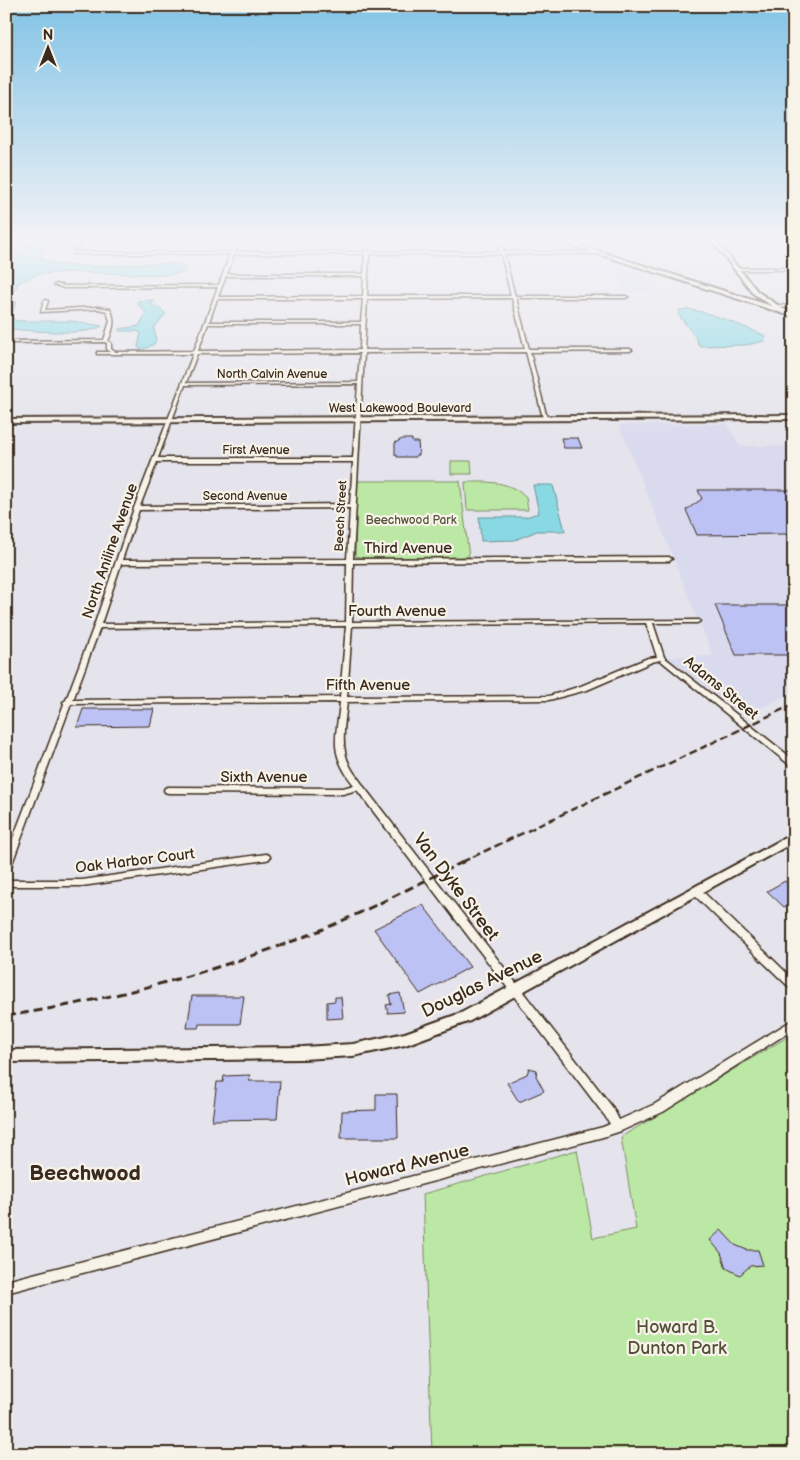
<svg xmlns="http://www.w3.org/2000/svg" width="800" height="1460" font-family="'Balsamiq Sans',sans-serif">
<rect width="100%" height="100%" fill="#e5e4ec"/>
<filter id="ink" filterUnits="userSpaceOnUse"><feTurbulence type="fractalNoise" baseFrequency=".02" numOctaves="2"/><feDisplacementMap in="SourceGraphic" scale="10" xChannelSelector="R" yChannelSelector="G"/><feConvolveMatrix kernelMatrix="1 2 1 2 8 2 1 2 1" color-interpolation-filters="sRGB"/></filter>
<g filter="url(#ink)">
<!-- built -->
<path fill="#d9daee" d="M538 264H620L644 271 656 292H625L615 273H541Z
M727 424 740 446H794V692L744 716 667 657 713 656 619 425Z"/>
<!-- green -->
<path fill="#bce8a5" stroke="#7c8962" d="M451 461H471L472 474H451Z
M357 481H460L469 557 363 558 355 556Z
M465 482C487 482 510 480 526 498L528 510H467Z
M794 1033V1451L786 1454H432L423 1194 577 1150 593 1238 636 1229 621 1137Z"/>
<!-- water -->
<path fill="#89d9e4" stroke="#6a9395" d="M29 241H53L44 249 41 257C58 277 174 255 187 268L182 273 167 275 68 272 38 274 18 283C16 290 14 293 6 294V268Z
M151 300 155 301 151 304 152 305 163 311 166 314 154 328 156 339 154 344 145 349H140L138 347 141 333 137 331H119V329L139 326 146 313 137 303 138 301Z
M6 301 17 302 11 314 14 320 20 321H72L102 326C86 337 27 330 6 329Z
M687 309C714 313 738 325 764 335L765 341 746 345 699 346 696 338 678 314 680 310Z
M533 485H553L565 531H537L515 540 481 541 479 517H525L539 513Z"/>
<!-- building -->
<path fill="#bcc2f4" stroke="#3b2a1e" d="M561 438H578L582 448H564Z
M402 439H412V442H418L419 455H416V457H397V455H395V443Z
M698 490H794V546L786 534 697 535 686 510 702 499Z
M715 605H794V655H736Z
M83 709H154L150 726 77 727Z
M785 881 794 890V902L784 907 767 891Z
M423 905 470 967 420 994 374 929Z
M400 993 404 1012 388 1013 386 1005 391 1004 389 995Z
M192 996H244L240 1024H199L198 1028H187Z
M335 997H341L343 1018 327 1019V1002L335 1001Z
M529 1068 537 1070 536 1076 544 1091 519 1102 507 1083 527 1074Z
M250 1075 249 1081H280L277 1119 212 1120 217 1082H223L224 1076Z
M376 1094H397L398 1138H341L342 1111 376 1110Z
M721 1230 735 1245 747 1250H758L763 1265 750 1266 740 1275 726 1268 721 1253 710 1240Z"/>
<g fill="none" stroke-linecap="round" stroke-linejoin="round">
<!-- minor casing -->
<g stroke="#3b2a1e" stroke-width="3">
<path id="minor" d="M80 241H84L76 252H231L235 241H239L235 252H366V241H370L369 252H500L497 241H501L504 252H600L599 254H504L515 296H626L628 297 626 298H516L529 349H630L632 350 630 351 530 352 547 418V419L543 418 526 352 364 353 353 559 669 557 672 559 669 561 353 563 352 622 699 620 700 621 699 622 697 623H653L664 657 794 760V767L791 766 660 660 652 662 587 690 549 700 347 702C345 722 340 745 349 764 353 773 360 780 364 787L613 1108 619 1120 655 1104 794 1019V1029L663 1112 621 1131 603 1137 6 1293V1281L603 1127 610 1124 605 1116 357 790 343 794 168 793 165 792 164 790 165 788 168 787 343 788 354 785C345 774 337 760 336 746 335 732 339 716 340 702L71 704 10 869 9 871 6 872V857L64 704 63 702 66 700 94 626 134 508 193 354H97V352H110L107 349V343L105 342 6 343V341L104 340 110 321 107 311 98 309 41 312 44 301 46 300 48 301 45 310 98 307 110 309C116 320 113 330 108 341L111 343V349L115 352 194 351 218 287 64 288 54 285 56 284 64 286 219 285 230 254H73ZM234 254H365L364 274H227ZM369 254H501L511 296H367ZM226 276H364L363 296 218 297ZM512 298 525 349 364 350 367 299ZM217 299H363L361 322H209ZM208 324H361L360 350 198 351ZM360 353 358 382 186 383 197 354ZM358 384 353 458H158L185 385ZM157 462H353L350 504 140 506ZM350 508 347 559 122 560 139 510ZM347 563 346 622 101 624 121 564ZM646 623 657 657 648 658 581 686 549 696 347 697 352 626ZM346 626 340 697 73 700 100 628Z
M402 241H493L491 242H415L406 244 401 243Z
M737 268H794V270H736Z
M776 305 794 306V308L775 307 774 306Z
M266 854 269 855 270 857 269 859 266 860 82 886H6V880H82Z
M696 887 699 888 794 980V990L791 989 693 894 692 891 693 888Z"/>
</g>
<!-- tertiary casing -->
<g stroke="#3b2a1e" stroke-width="4">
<path id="tertiary" d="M712 241H716L758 292 785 310V312H781L754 294Z
M794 415V419L6 423V419Z
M794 833V842L470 1021 405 1045 353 1056 303 1059 6 1062V1050L303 1047 353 1044 405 1033 461 1013Z"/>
</g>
<!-- secondary casing -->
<g stroke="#3b2a1e" stroke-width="4">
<path id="secondary" d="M558 241H566L794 313V317Z"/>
</g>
<!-- minor -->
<use href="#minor" fill="#f7f3e8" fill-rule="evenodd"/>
<!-- tertiary -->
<use href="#tertiary" fill="#f7f3e8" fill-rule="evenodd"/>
<!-- secondary -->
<use href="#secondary" fill="#f7f3e8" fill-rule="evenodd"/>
<!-- rail-far1 -->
<path stroke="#3b2a1e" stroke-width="2.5" stroke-dasharray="8 4" stroke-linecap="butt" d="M462 862 794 704"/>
<!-- rail -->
<path stroke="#3b2a1e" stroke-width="3" stroke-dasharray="9 5" stroke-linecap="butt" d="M6 1016C111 1000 215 972 314 933 365 912 415 885 465 861"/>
</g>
</g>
<!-- sky -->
<linearGradient id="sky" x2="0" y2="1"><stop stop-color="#82c3e6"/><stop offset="0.54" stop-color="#f3f3f6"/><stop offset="1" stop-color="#f3f3f6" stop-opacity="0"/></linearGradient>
<rect width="800" height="445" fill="url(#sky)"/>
<g text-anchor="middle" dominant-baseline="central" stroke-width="4.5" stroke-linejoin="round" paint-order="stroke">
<!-- far-street labels -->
<g font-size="12" fill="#3b2a1e" stroke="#f7f3e8">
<text x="272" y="374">North Calvin Avenue</text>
<text x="400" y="408">West Lakewood Boulevard</text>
<text x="256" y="450">First Avenue</text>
<text x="245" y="496">Second Avenue</text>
<text transform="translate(341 516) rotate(-87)">Beech Street</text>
</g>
<!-- far-park labels -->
<g font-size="12" fill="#555039" stroke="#f7f3e8">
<text x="411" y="520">Beechwood Park</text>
</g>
<!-- street labels -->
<g font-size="15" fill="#3b2a1e" stroke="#f7f3e8">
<text x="408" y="548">Third Avenue</text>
<text transform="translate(110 551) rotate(-71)">North Aniline Avenue</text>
<text x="397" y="611">Fourth Avenue</text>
<text x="368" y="685">Fifth Avenue</text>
<text transform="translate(721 688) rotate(39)">Adams Street</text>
<text x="264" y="777">Sixth Avenue</text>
<text transform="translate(135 861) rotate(-7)">Oak Harbor Court</text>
</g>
<!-- near-street labels -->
<g font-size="18" fill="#3b2a1e" stroke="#f7f3e8">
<text transform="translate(456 887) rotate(53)">Van Dyke Street</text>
<text transform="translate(482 984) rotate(-26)">Douglas Avenue</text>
<text transform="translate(407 1165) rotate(-14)">Howard Avenue</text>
</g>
<!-- near-park labels -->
<g font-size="18" fill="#555039" stroke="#f7f3e8">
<text x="677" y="1327">Howard B.<tspan x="677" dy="21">Dunton Park</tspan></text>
</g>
<!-- near-quarter labels -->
<g font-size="21" font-weight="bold" fill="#3b2a1e" stroke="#f7f3e8">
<text x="85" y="1173">Beechwood</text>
</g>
</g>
<!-- margin -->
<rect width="800" height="1460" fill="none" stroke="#f7f3e8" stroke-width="25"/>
<rect x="12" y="12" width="775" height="1435" fill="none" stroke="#3b2a1e" stroke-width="2" filter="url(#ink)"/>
<!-- north arrow -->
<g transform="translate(48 48)" stroke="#f7f3e8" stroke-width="4" paint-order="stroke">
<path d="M0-4L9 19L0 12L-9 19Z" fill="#3b2a1e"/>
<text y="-8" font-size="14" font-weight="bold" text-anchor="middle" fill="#3b2a1e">N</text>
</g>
</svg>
